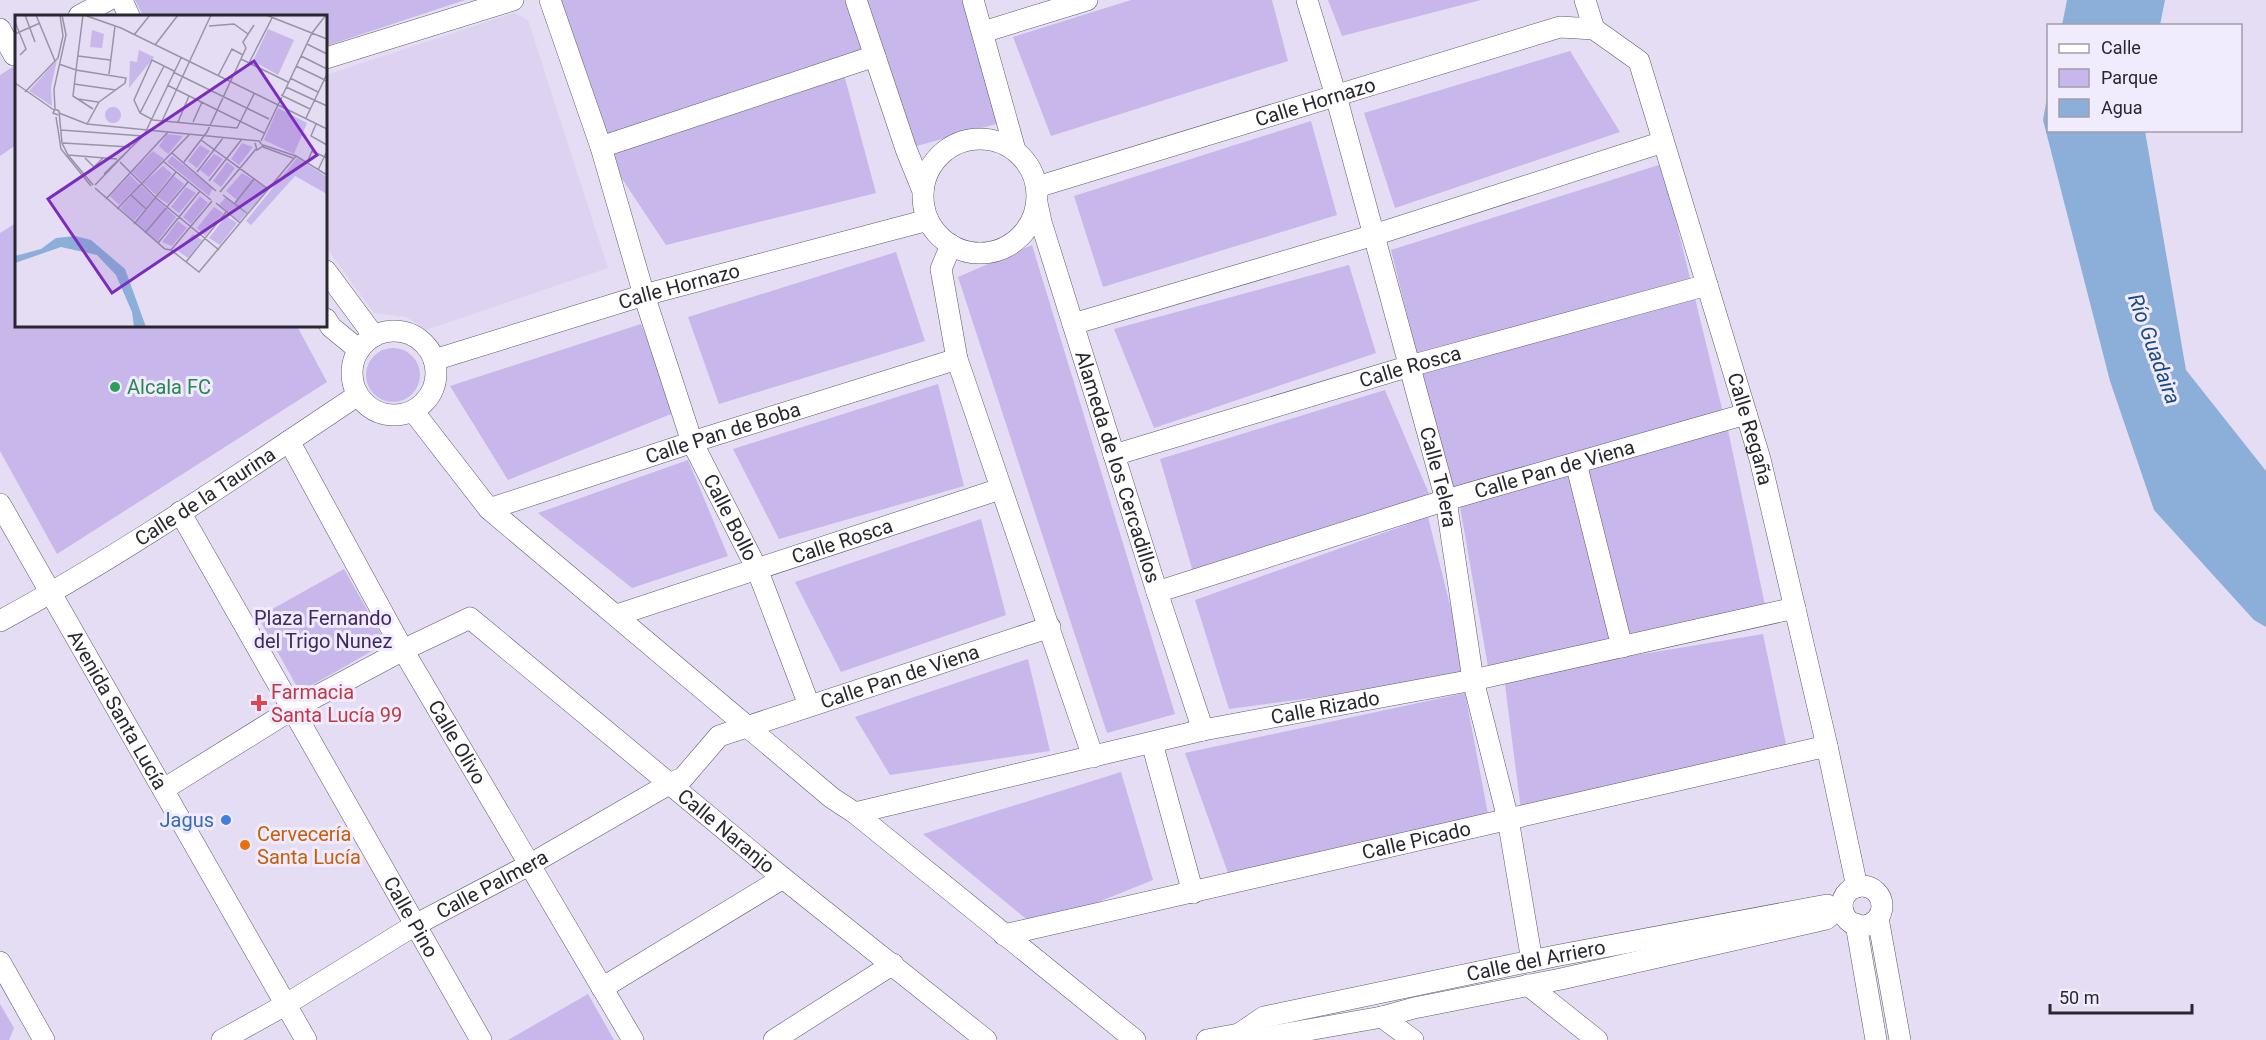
<svg xmlns="http://www.w3.org/2000/svg" width="2266" height="1040" font-family="Roboto,sans-serif">
<rect width="100%" height="100%" fill="#e4ddf4"/>
<!-- built -->
<path fill="#ddd3f1" d="M514 13 528 20 608 268 426 330 406 317 374 313 326 247V75Z"/>
<!-- green -->
<path fill="#c8b7ea" d="M135 0H465L326 46V16H143Z
M550 0H972L1007 121 906 149 875 56 842 67 876 193 666 245 601 147Z
M1131 0H1272L1288 61 1051 136 1013 37Z
M1328 0H1481L1342 36Z
M1570 51 1620 132 1395 208 1364 113Z
M16 65V145L0 156V75Z
M1311 121 1337 215 1103 287 1074 196Z
M1662 164 1725 421 1453 499 1391 250Z
M16 223V326H297L327 382 57 554 0 451V233Z
M1032 245 1175 714 1107 733 958 277Z
M896 252 925 341 719 404 688 317Z
M1349 265 1376 353 1154 428 1114 329Z
M641 324 676 412 508 480 450 386Z
M366 375a27 27 0 1 1 54 0a27 27 0 1 1-54 0Z
M938 384 964 486 779 539 733 449Z
M1385 390 1430 496 1193 572 1160 459Z
M1728 430 1766 610 1489 672 1460 507Z
M688 460 728 556 632 588 538 513Z
M1428 517 1468 677 1229 709 1195 600Z
M981 519 1006 615 841 672 795 582Z
M344 569 386 643 300 692 258 617Z
M1763 634 1787 749 1521 810 1504 677Z
M1028 659 1050 751 890 775 855 717Z
M1465 693 1489 819 1228 873 1185 753Z
M1121 772 1153 880 1036 927 923 834Z
M588 994 614 1040H508Z
M0 1004 14 1028 9 1040H0Z"/>
<!-- water -->
<path fill="#8cafd9" d="M2067 0H2165L2160 25H2062Z
M2048 92V130L2145 131 2186 370 2266 471V627L2254 620 2154 510 2110 381 2043 120Z"/>
<g fill="none" stroke-linecap="round" stroke-linejoin="round">
<!-- minor casing -->
<g stroke="#5e586b" stroke-width="22">
<g id="minor">
<path d="M122 0 129 16"/>
<path id="s1" d="M550 0 601 147 644 295 692 442 757 569 809 705"/>
<path d="M856 0 906 149 923 191"/>
<path d="M973 0 1015 150"/>
<path id="s2" d="M1307 0 1336 96 1446 500 1473 680 1508 819 1532 961"/>
<path id="s3" d="M1585 0 1594 29 1639 61 1760 459 1827 746 1857 887"/>
<path d="M79 16 108 0"/>
<path d="M0 29 14 55 16 53"/>
<path d="M983 32 1087 0"/>
<path d="M326 58 513 0"/>
<circle cx="980" cy="196" r="57"/>
<path d="M601 147 875 56"/>
<path id="s4" d="M1037 187 1560 27 1594 29"/>
<path id="s5" d="M1037 203 1041 222 1157 592 1203 730"/>
<path d="M951 245 941 269 957 359 1093 757"/>
<path d="M326 271 374 336"/>
<path d="M326 319 331 327 359 350"/>
<path d="M1073 324 1374 235 1663 142"/>
<circle cx="394" cy="373" r="42"/>
<path id="s6" d="M434 360 644 295 928 220"/>
<path d="M413 411 489 509 832 798 855 813 1135 1040"/>
<path id="s7" d="M289 441 403 650 633 1040"/>
<path id="s8" d="M1114 455 1410 366 1707 285"/>
<path d="M1576 463 1622 647"/>
<path id="s9" d="M0 504 306 1040"/>
<path id="s10" d="M489 509 708 437 957 359"/>
<path id="s11" d="M180 512 481 1040"/>
<path id="s12" d="M1157 592 1446 500 1746 414"/>
<path id="s13" d="M617 615 1000 489"/>
<path id="s14" d="M0 621C124 554 241 473 358 395"/>
<path d="M1152 743 1193 893"/>
<path id="s15" d="M164 789 291 710 403 650 470 618 783 878 986 1040"/>
<path id="s16" d="M855 813 1203 730 1473 680 1795 608"/>
<circle cx="1862" cy="906" r="20"/>
<path d="M1878 918 1900 1040"/>
<path d="M1856 924 1876 1040"/>
<path id="s17" d="M1004 935 1827 746"/>
<path d="M0 962 44 1040"/>
<path d="M1528 985 1597 1040"/>
<path d="M602 988 783 878"/>
<path d="M1382 1017 1413 1040"/>
<path id="s18" d="M1239 1034 1264 1017 1555 956 1827 905 1829 908"/>
<path id="s19" d="M222 1040 285 1005 415 925 529 865 669 784 683 778 719 736 1050 627"/>
<path d="M774 1040 893 964"/>
<path d="M1207 1040 1239 1034 1268 1037 1382 1017 1414 1008 1561 979 1826 919 1834 912 1843 911"/>
</g>
</g>
<!-- minor -->
<use href="#minor" stroke="#fff" stroke-width="21"/>
</g>
<!-- markers -->
<circle fill="#2e9e5b" stroke="#f1ebfe" stroke-width="2" cx="115" cy="387" r="6"/>
<path fill="#e0444e" stroke="#f1ebfe" stroke-width="2" d="M256 694h6v6h6v6h-6v6h-6v-6h-6v-6h6z"/>
<circle fill="#3f7fe0" stroke="#f1ebfe" stroke-width="2" cx="226" cy="820" r="6"/>
<circle fill="#e8710a" stroke="#f1ebfe" stroke-width="2" cx="245" cy="845" r="6"/>
<g text-anchor="middle" dominant-baseline="central" stroke-width="6" stroke-linejoin="round" paint-order="stroke">
<!-- street labels -->
<g font-size="20" fill="#29272f" stroke="#f1ebfe">
<text stroke="none"><textPath href="#s4" startOffset="291">Calle Hornazo</textPath></text>
<text stroke="none"><textPath href="#s6" startOffset="256">Calle Hornazo</textPath></text>
<text stroke="none"><textPath href="#s8" startOffset="309">Calle Rosca</textPath></text>
<text stroke="none"><textPath href="#s3" startOffset="470">Calle Regaña</textPath></text>
<text stroke="none"><textPath href="#s10" startOffset="246">Calle Pan de Boba</textPath></text>
<text stroke="none"><textPath href="#s5" startOffset="276">Alameda de los Cercadillos</textPath></text>
<text stroke="none"><textPath href="#s12" startOffset="416">Calle Pan de Viena</textPath></text>
<text stroke="none"><textPath href="#s2" startOffset="495">Calle Telera</textPath></text>
<text stroke="none"><textPath href="#s14" startOffset="240">Calle de la Taurina</textPath></text>
<text stroke="none"><textPath href="#s1" startOffset="549">Calle Bollo</textPath></text>
<text stroke="none"><textPath href="#s13" startOffset="237">Calle Rosca</textPath></text>
<text stroke="none"><textPath href="#s19" startOffset="776">Calle Pan de Viena</textPath></text>
<text stroke="none"><textPath href="#s9" startOffset="237">Avenida Santa Lucía</textPath></text>
<text stroke="none"><textPath href="#s16" startOffset="482">Calle Rizado</textPath></text>
<text stroke="none"><textPath href="#s7" startOffset="345">Calle Olivo</textPath></text>
<text stroke="none"><textPath href="#s15" startOffset="684">Calle Naranjo</textPath></text>
<text stroke="none"><textPath href="#s17" startOffset="423">Calle Picado</textPath></text>
<text stroke="none"><textPath href="#s19" startOffset="312">Calle Palmera</textPath></text>
<text stroke="none"><textPath href="#s11" startOffset="466">Calle Pino</textPath></text>
<text stroke="none"><textPath href="#s18" startOffset="308">Calle del Arriero</textPath></text>
</g>
<!-- leisure labels -->
<g font-size="20" fill="#27864d" stroke="#f1ebfe" text-anchor="start">
<text x="127" y="387">Alcala FC</text>
</g>
<!-- park labels -->
<g font-size="20" fill="#412864" stroke="#f1ebfe">
<text x="323" y="618">Plaza Fernando<tspan x="323" dy="23">del Trigo Nunez</tspan></text>
</g>
<!-- health labels -->
<g font-size="20" fill="#be3a42" stroke="#f1ebfe" text-anchor="start">
<text x="271" y="692">Farmacia<tspan x="271" dy="23">Santa Lucía 99</tspan></text>
</g>
<!-- shop labels -->
<g font-size="20" fill="#366cbe" stroke="#f1ebfe" text-anchor="end">
<text x="214" y="820">Jagus</text>
</g>
<!-- food labels -->
<g font-size="20" fill="#c56008" stroke="#f1ebfe" text-anchor="start">
<text x="257" y="834">Cervecería<tspan x="257" dy="23">Santa Lucía</tspan></text>
</g>
<!-- water labels -->
<g font-size="21" font-style="italic" fill="#1b4a7f" stroke="#f1ebfe">
<text transform="translate(2154 349) rotate(70)">Río Guadaira</text>
</g>
</g>
<!-- overview -->
<g transform="translate(15 15)">
<rect width="312" height="312" fill="#e4ddf4"/>
<path d="M253 14 279 25 263 60 238 46ZM77 15 89 19 87 33 75 32ZM124 35 139 42 114 73 115 46 122 47ZM42 45 36 72 37 91 14 76ZM90 100a8 8 0 1 1 16 0a8 8 0 1 1-16 0ZM263 93 292 108 279 139 249 125ZM152 119 168 121 153 139 144 131ZM227 128 238 132 224 150 216 144ZM185 130 195 136 182 153 173 146ZM138 136 149 144 127 167 117 157ZM199 139 208 144 194 162 185 155ZM157 141 198 173 194 181 152 147ZM282 143 312 162V179L280 161 236 210 231 206ZM212 147 220 153 206 172 198 166ZM148 151 157 159 141 180 128 168ZM227 158 253 174 224 207 204 190 211 182 219 188 222 185 211 176ZM115 160 125 170 104 190 95 181ZM159 161 169 169 153 189 142 182ZM126 170 139 183 119 206 105 193ZM171 172 181 178 164 198 156 192ZM185 181 193 188 176 209 168 202ZM140 183 161 202 142 227 120 207ZM199 192 208 198 190 221 182 213ZM211 201 222 208 205 230 194 223ZM163 206 172 213 157 231 147 227ZM178 219 187 225 173 243 163 236Z" fill="#c8b7ea"/>
<path d="M60 221 76 225 110 254 131 312H119L117 297 101 260 82 240 46 232 0 248V241L26 234 41 223Z" fill="#8cafd9"/>
<path fill="none" stroke="#9994a5" stroke-width="1.5" d="M10 0 20 27M21 0 40 46M68 0 61 55 111 63 110 68 84 87 72 109M69 0 106 13 312 114M251 0 312 24M0 7 11 34 5 40M194 11 219 9 233 19M0 19 25 8M119 20 135 0M292 29 312 39M140 30 163 0M63 41 95 45M286 41 312 54M226 44 273 67M234 48 257 3M44 49 61 55 58 81 78 94M281 51 312 66M159 56 137 45 119 85 125 98 138 105 222 113 239 79M158 57 254 104M94 59 100 11M203 61 217 34 228 40M275 63 303 77M0 68 39 95M59 69 101 75M152 70 249 118M271 72 312 91M10 77 43 43 48 21 45 0M266 80 295 94M63 84 83 87M40 94 39 74 51 20 47 0M44 98 72 109 244 126 248 131 242 135 240 128M125 98 149 51M43 100 38 98 40 94 44 96 47 128 53 140 78 170M41 102 46 134 76 171M291 103 312 59M147 106 196 0M163 107 174 81M178 107 187 87M301 109 296 121 312 130M46 115 128 121M186 125 253 174M246 126 297 18 311 0M48 128 115 132M248 130 281 141 312 160M248 132 278 143M157 138 201 176M53 140 102 144M70 143 79 152 88 143M105 147 141 183 204 235M149 147 196 185M169 147 192 117 231 33 228 27 239 10M292 148 297 136 312 143M303 155 312 136M182 157 208 123M89 159 127 122M194 166 227 124M80 170 130 118 166 43M80 173 150 234 156 235 184 257 281 141M205 177 241 134M116 180 131 194M208 180 233 199M91 184 153 117M201 188 225 208M220 188 239 164M102 194 175 119M119 209 161 157M130 218 173 167M143 228 185 176M156 235 197 186M171 247 211 197"/>
<path fill="#7b2cbf" fill-opacity="0.15" stroke="#7b2cbf" stroke-width="3" d="M239 46 302 140 97 278 33 184Z"/>
<rect width="312" height="312" fill="none" stroke="#29272f" stroke-width="3"/>
</g>
<!-- legend -->
<rect x="2047" y="24" width="195" height="108" fill="#f1ebfe" stroke="#a19dab" stroke-width="1.5"/>
<rect x="2059" y="44" width="30" height="9" fill="#ffffff" stroke="#a19dab" stroke-width="1.5"/>
<text x="2101" y="54" font-size="18" fill="#29272f">Calle</text>
<rect x="2059" y="69" width="30" height="18" fill="#c8b7ea" stroke="#a19dab" stroke-width="1.5"/>
<text x="2101" y="84" font-size="18" fill="#29272f">Parque</text>
<rect x="2059" y="99" width="30" height="18" fill="#8cafd9" stroke="#a19dab" stroke-width="1.5"/>
<text x="2101" y="114" font-size="18" fill="#29272f">Agua</text>
<!-- scale -->
<path d="M2050 1004v9h142v-9" fill="none" stroke="#29272f" stroke-width="3"/>
<text x="2059" y="1004" font-size="18" fill="#29272f" stroke="#f1ebfe" stroke-width="4.5" paint-order="stroke">50 m</text>
</svg>
